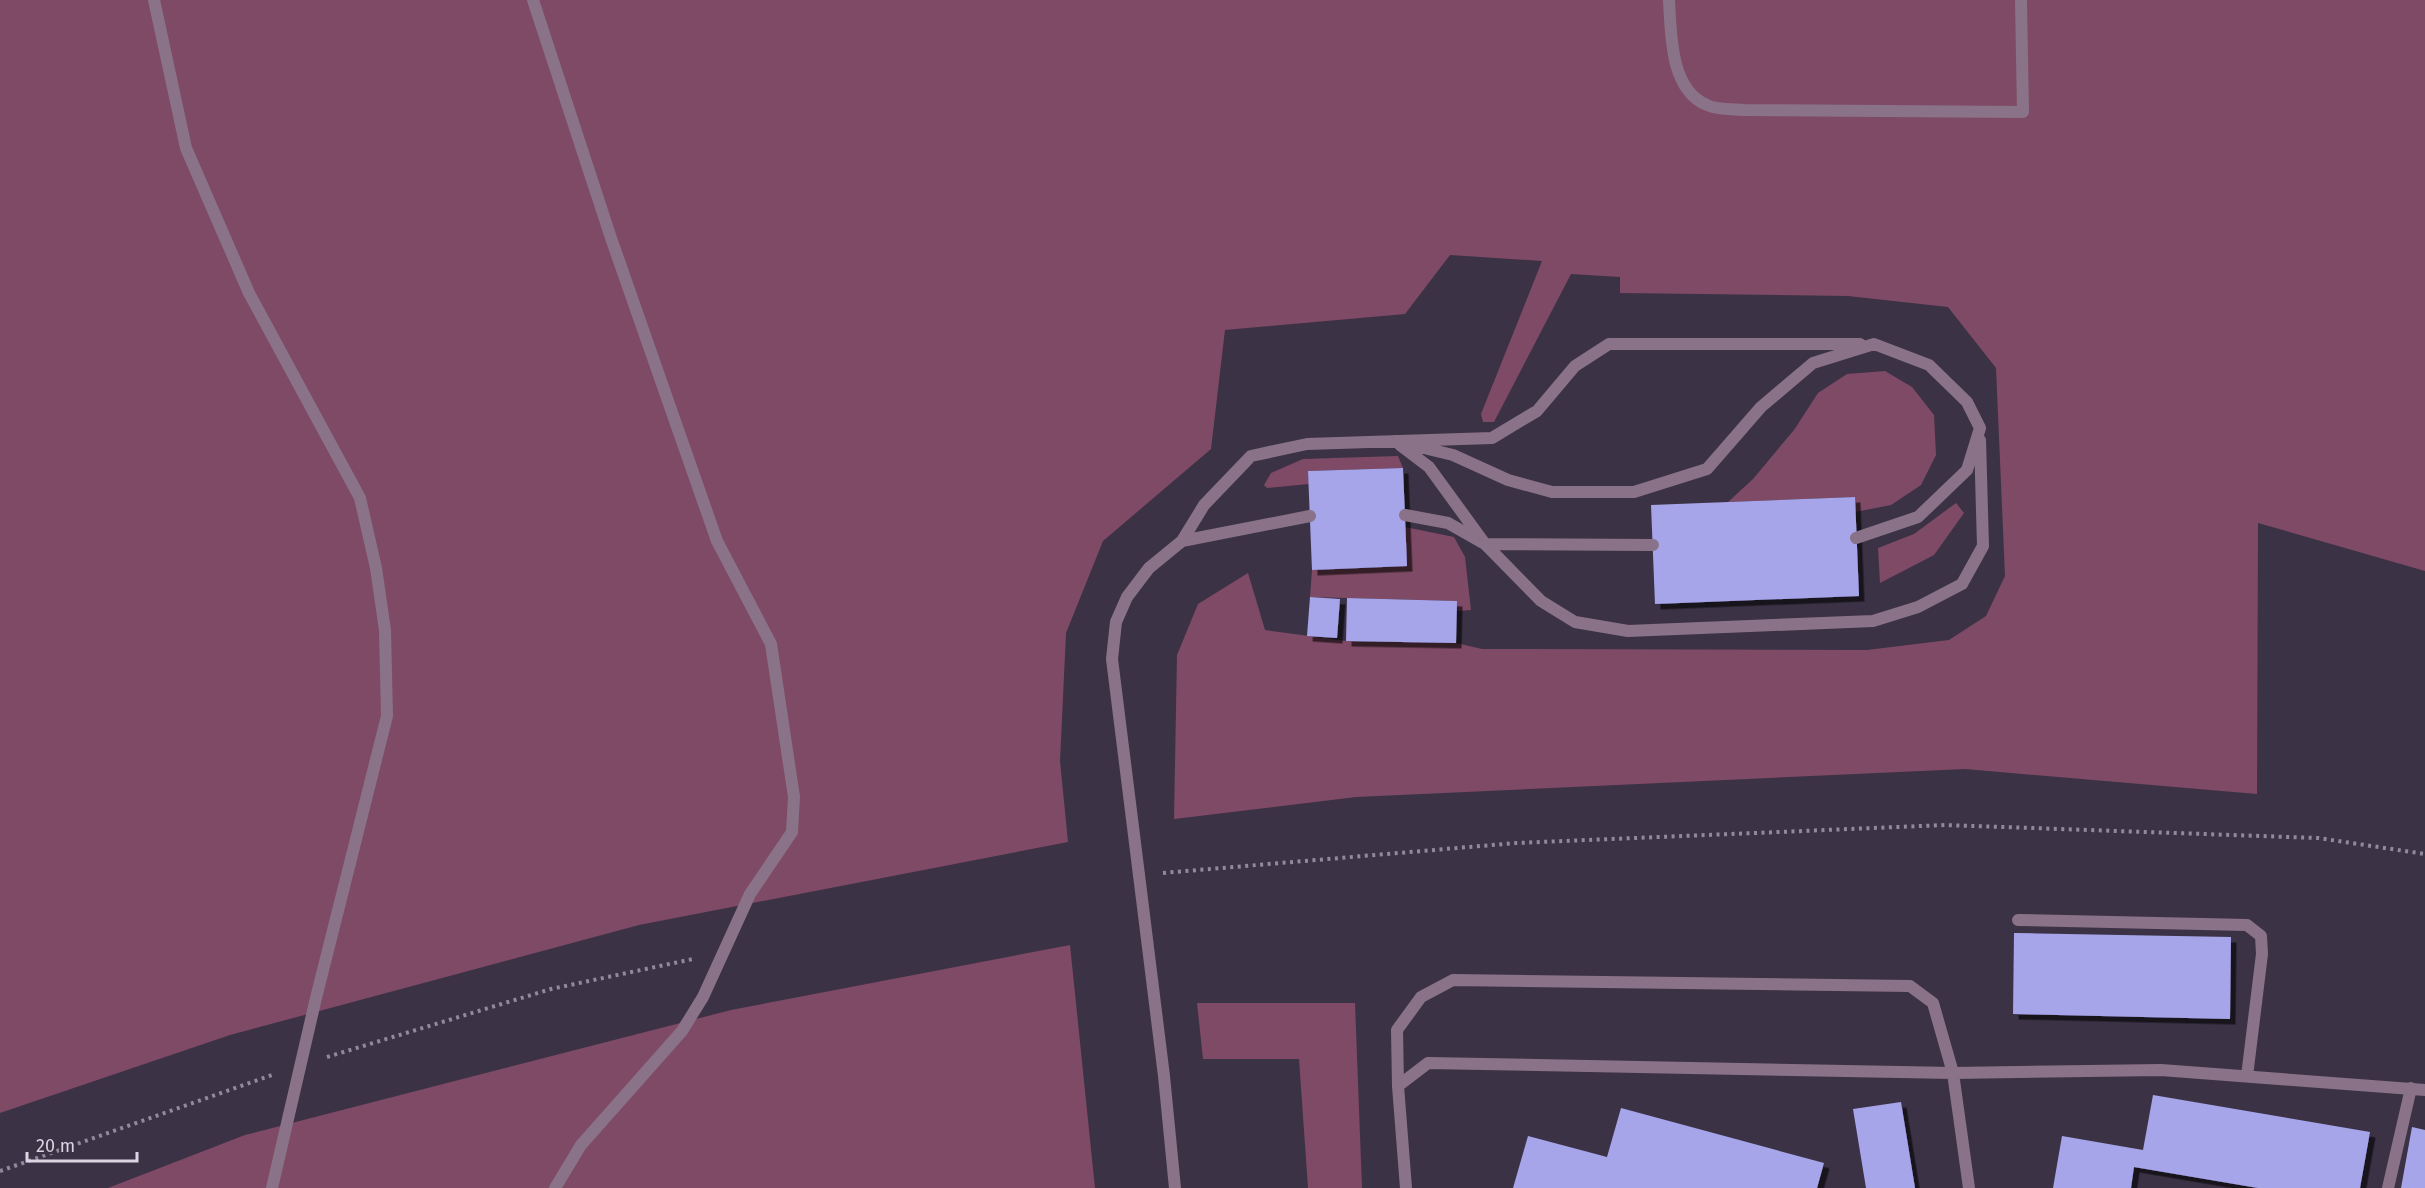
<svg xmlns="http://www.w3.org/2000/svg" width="2425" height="1188" font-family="'Fira Sans',sans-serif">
<defs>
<filter id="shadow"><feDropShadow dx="5.5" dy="5.5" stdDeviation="0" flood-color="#0009"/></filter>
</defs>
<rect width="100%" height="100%" fill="#3c3246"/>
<!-- green -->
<path fill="#7f4a65" d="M0 0H2425V571L2258 523 2257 794 1965 769 1356 797 1174 819 1177 655 1198 604 1248 573 1265 630 1346 641 1456 643 1482 649 1867 650 1949 640 1986 616 2005 576 1996 368 1948 307 1848 296 1620 293V277L1571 274 1494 422H1483L1481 414 1542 261 1450 255 1405 314 1225 330 1211 449 1103 541 1066 633 1060 761 1068 842 639 925 230 1035 0 1113Z
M1885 371 1912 387 1934 415 1936 455 1921 485 1891 505 1855 512 1854 497 1728 502 1753 479 1794 430 1818 393 1847 374Z
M1398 456 1403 468 1308 471 1309 484 1267 488 1264 485 1271 473 1303 459Z
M1956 503 1964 513 1934 555 1880 583 1878 548 1914 534Z
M1405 527 1454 537 1465 557 1471 610 1456 611V601L1310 597 1312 570 1406 566Z
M1070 945 1095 1188H108L245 1135 731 1010Z
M1197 1003H1355L1362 1188H1308L1299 1059H1203Z"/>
<!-- building -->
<path fill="#a6a5ea" filter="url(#shadow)" d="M1403 468 1407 566 1312 570 1308 471Z
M1855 497 1859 596 1655 604 1651 505Z
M1310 597 1340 599 1337 638 1307 636Z
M1347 598 1457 601 1456 643 1346 641Z
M2014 933 2231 937 2230 1019 2013 1014Z
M2153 1095 2370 1132 2360 1188H2258L2134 1167 2131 1188H2053L2062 1136 2143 1150Z
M1901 1102 1915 1188H1866L1853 1109Z
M1621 1108 1824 1163 1817 1188H1513L1528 1136 1607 1157Z
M2412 1127 2425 1130V1188H2401Z"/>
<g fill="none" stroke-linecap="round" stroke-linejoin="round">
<!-- path -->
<path stroke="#928a9a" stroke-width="4" stroke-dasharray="3 4.5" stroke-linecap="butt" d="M1163 873 1516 843 1945 825 2318 838 2425 854
M327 1057 551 989 693 959
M0 1171 272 1075"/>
<!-- lane -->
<path stroke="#8a7389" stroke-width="12" d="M1395 441 1453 455 1508 480 1552 492H1634L1707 469 1761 407 1813 363 1874 344 1929 365 1967 402 1980 428 1967 470 1918 517 1856 538
M1400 445 1429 467 1485 544 1653 545
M1405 515 1448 523 1485 544 1541 601 1575 622 1628 631 1873 621 1918 607 1962 584 1983 546 1980 440
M1182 541 1204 505 1251 456 1307 444 1492 438 1537 411 1575 366 1609 344H1860
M1139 875 1112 659 1116 622 1127 597 1149 568 1182 541 1310 516
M2018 920 2247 925 2261 936 2262 954 2247 1076
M1398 1086 1397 1030 1421 997 1453 980 1910 986 1933 1003 1953 1073
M2388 1188 2411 1088"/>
<!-- street -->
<path stroke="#8a7389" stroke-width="12" d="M154 0 186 148 249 293 360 498 376 568 385 630 387 716 316 998 272 1188
M533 0 611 238 717 541 771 644 794 797 792 832 750 894 703 997 682 1031 581 1145 555 1188
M1669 0C1671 34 1670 90 1707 105 1717 110 1733 109 1744 110L2023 112 2021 0
M1139 875 1164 1076 1175 1188
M1953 1073 1969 1188
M1406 1188 1398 1086 1428 1063 1953 1073 2161 1070 2425 1090"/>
</g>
<!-- scale -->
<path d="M27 1152v9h110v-9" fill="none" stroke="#dbd5e2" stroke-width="3"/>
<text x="36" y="1152" font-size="18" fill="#dbd5e2" stroke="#3c3246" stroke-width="4.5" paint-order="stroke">20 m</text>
</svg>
